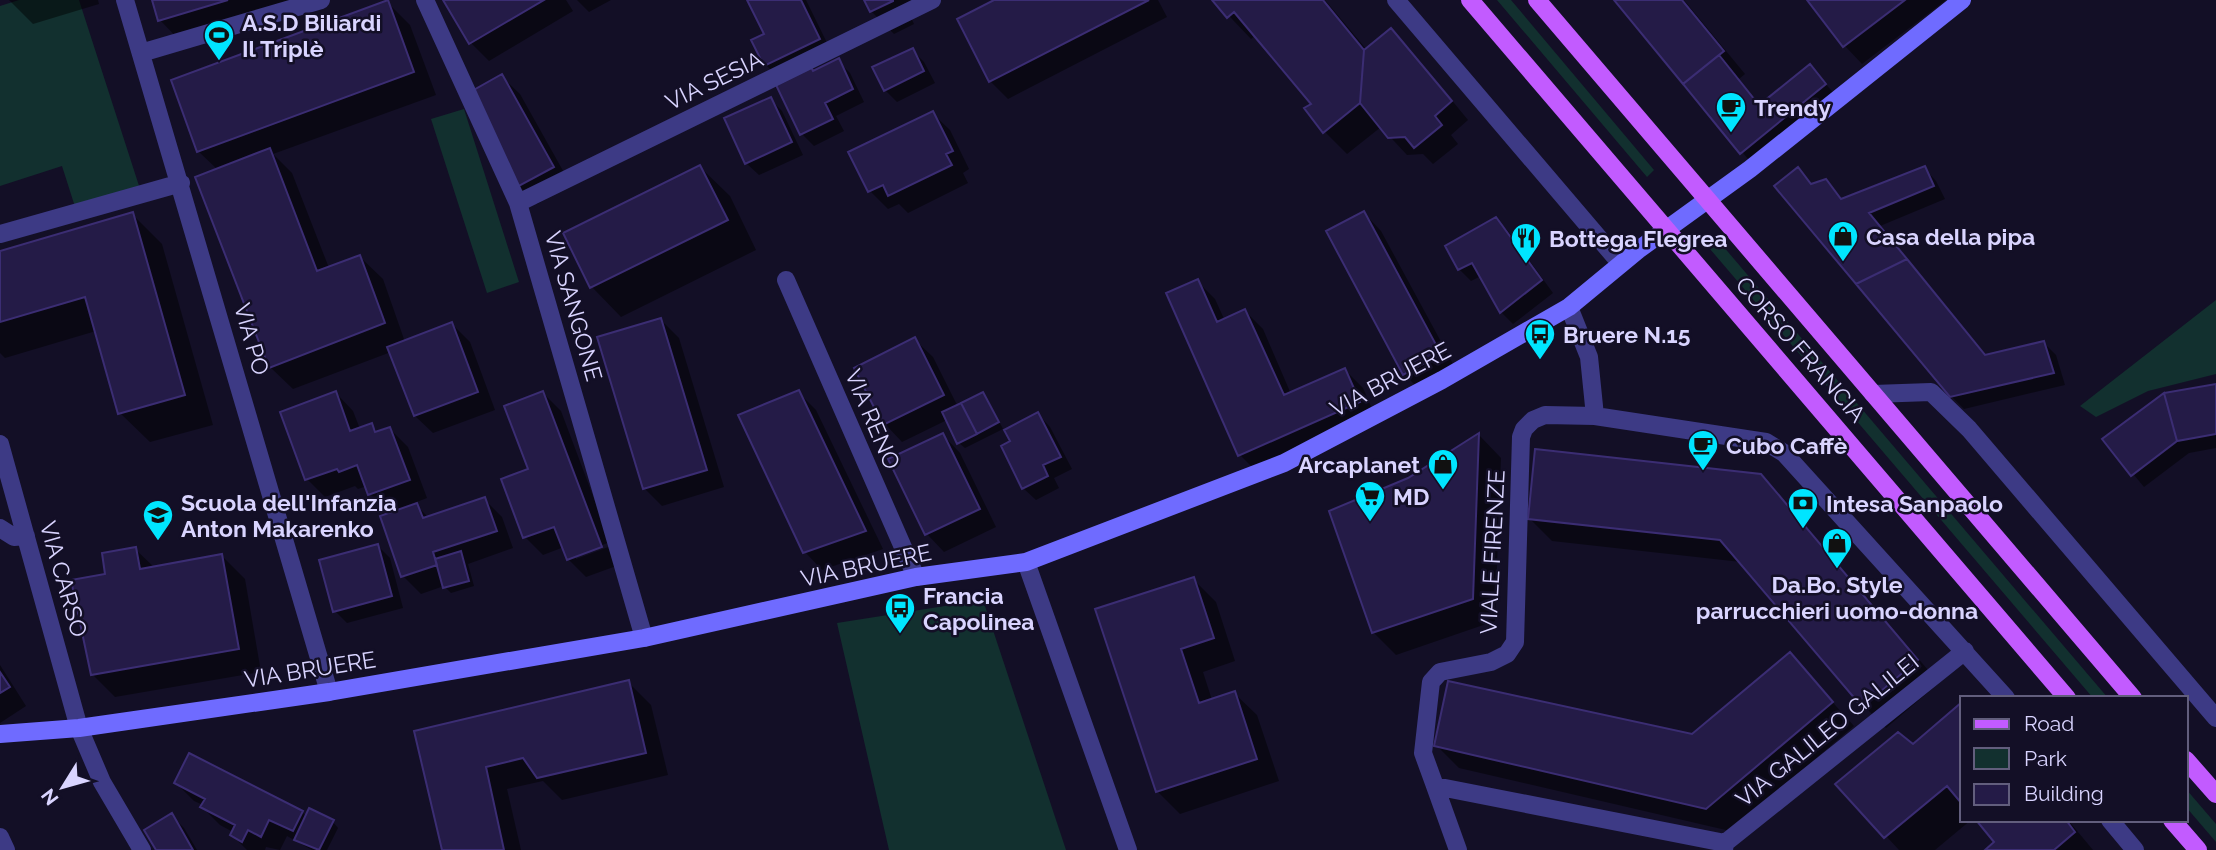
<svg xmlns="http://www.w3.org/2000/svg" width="2216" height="850" font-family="Raleway,sans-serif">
<rect width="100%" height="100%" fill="#130f26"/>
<!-- green -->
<path fill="#12302f" d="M19 0H79L141 192 77 213 62 166 0 186V6Z
M1497 0H1511L1654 170 1647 177Z
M464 109 519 282 487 293 431 119Z
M1717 239 2108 698H2093L1710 249Z
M2216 300V374L2148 391 2096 417 2080 406Z
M983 600 1066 850H889L837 623Z
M2186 789 2216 824V842L2186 807Z"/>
<!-- shadow -->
<path fill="#0007" fill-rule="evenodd" d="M9 0H98L99 4 33 24Z
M154 0H326L182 43 160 20Z
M445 0H566L573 11 489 61 471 43Z
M577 0H611L589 12Z
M749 0H806L831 51 778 77 766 65V35Z
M866 0H930L908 11 914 24 894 34 871 11Z
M998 0H1158L1167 17 1008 99 990 81 959 20Z
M1214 0H1325L1367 50 1391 30 1409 48 1468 120 1451 135 1458 144 1433 164 1423 154 1407 155 1381 127 1347 154 1325 132 1313 104 1256 35 1251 39Z
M1616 0H1684L1745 74 1739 79 1760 106 1810 66 1837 97 1753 165Z
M1810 0H1946L1862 64 1845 46Z
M387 2 410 25 436 95 273 154 292 173 329 268 360 257 383 279 405 342 452 324 470 342 495 410 433 433 415 416 391 352 293 389 270 367 218 170 198 151Z
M912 50 924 62 935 83 897 102 885 90Z
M838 61 850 73 864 102 836 116 844 131 814 146 802 134 814 73Z
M502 77 520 94 571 185 537 204 519 186Z
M770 99 782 111 803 155 759 175 746 163Z
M932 113 950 130 969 169 963 173 968 183 908 213 899 204 888 209 870 191Z
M700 167 730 196 756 250 621 317 592 287 565 234Z
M1924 168 1936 181 1945 199 1880 226 1987 356 2044 343 2056 355 2065 385 1964 409 1951 396 1797 169 1813 185 1825 181 1842 200Z
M1364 213 1381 231 1458 373 1422 392 1404 374Z
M132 214 162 244 213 425 150 442 120 413 96 331 5 358 0 353V253Z
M1496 219 1508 231 1553 293 1513 324 1501 312 1481 276 1471 281 1459 269Z
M1197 281 1215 299 1225 321 1245 311 1263 329 1291 394 1345 370 1363 388 1377 420 1258 473 1240 455Z
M661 320 679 338 724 487 662 506 644 488Z
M915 340 933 357 958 407 983 394 988 400 1003 429 965 448 959 443 947 420 902 442 885 424 856 369Z
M2216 386V448L2189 453 2144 487 2105 440Z
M798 392 816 410 883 549 822 570 805 552Z
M336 393 353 411 360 429 371 425 379 433 390 429 408 447 427 498 414 503 429 518 484 499 502 517 513 548 468 564 474 586 451 593 444 586 421 594 403 576 390 514 370 494 367 486 358 489 355 486 325 497 307 479Z
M543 393 561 411 619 565 586 577 568 559 564 547 543 555 525 537 503 480 530 470ZM610 542 611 546 576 559V555Z
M1038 414 1050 427 1072 469 1054 478 1059 488 1036 500 1023 488 1012 442Z
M943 435 960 453 996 527 944 552 927 534 890 460Z
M1479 435 1501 458 1495 621 1396 655 1373 632 1409 480Z
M1760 476 1783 499 1939 683 1886 728 1864 706 1741 562 1552 541 1529 518Z
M378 546 390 558 403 608 347 623 335 611Z
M135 549 155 568 222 556 245 579 261 672 115 697 92 674 107 575Z
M1193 579 1216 602 1235 661 1203 672 1212 700 1234 693 1257 715 1279 781 1180 814 1157 791 1098 610Z
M1790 655 1854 726 1730 831 1459 768 1436 745 1693 736Z
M0 665 26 706 0 723Z
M628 682 651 705 668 775 562 800 543 781 507 789 521 850H444L416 732Z
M1962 704V820H1971L1935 850H1899L1838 784 1913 746Z
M176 783 302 812 307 817 333 822 338 828 327 850H312L287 836 280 850 266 847 265 850H247L232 835 233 832 220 825 202 807 203 805 194 801Z
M172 816 184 828 197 850H158Z
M1978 820H2068L2093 850H1988L1997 842Z"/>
<!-- building -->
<path fill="#241b47" stroke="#3b2d73" stroke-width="2" d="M152 0H228L158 21Z
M388 0 414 72 197 152 171 80Z
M443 0H544L469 44Z
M747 0H801L820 39 764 66 751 40 764 34Z
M864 0H893V1L870 12Z
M994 0H1149L989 82 957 19Z
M1212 0H1323L1364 50 1360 103 1323 133 1304 108 1311 104 1234 12 1227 18Z
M1614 0H1682L1724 51 1683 84Z
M1807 0H1905L1843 47Z
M1391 28 1452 101 1435 116 1442 125 1414 148 1405 137 1388 138 1360 103 1364 50Z
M913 48 924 71 884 91 872 67Z
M1719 55 1759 105 1810 64 1826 84 1740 154 1683 84Z
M839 58 853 89 825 103 833 119 800 135 776 85 811 67 813 71Z
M502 74 554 167 517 187 465 95Z
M771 97 792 142 745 164 724 118Z
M933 111 953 151 946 154 952 165 888 196 883 185 868 192 848 152Z
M270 148 317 271 360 255 385 323 269 368 195 177Z
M700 165 728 220 590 288 563 233Z
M1925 166 1934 186 1869 213 1907 259 1856 284 1774 186 1798 167 1811 184 1826 179 1841 199Z
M1364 211 1441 354 1403 375 1326 231Z
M133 212 185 395 118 414 85 297 0 322V251Z
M1496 217 1542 280 1500 313 1472 263 1458 270 1445 246Z
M1907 259 1985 355 2044 341 2054 373 1950 397 1856 284Z
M1198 279 1217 322 1245 309 1284 395 1345 368 1360 402 1238 456 1166 293Z
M661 318 707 470 643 489 597 337Z
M452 322 478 392 414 416 387 347Z
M915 337 944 395 883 425 854 368Z
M2216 384V434L2177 441 2164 393Z
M799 390 866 531 803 553 738 415Z
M336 391 350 431 372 423 375 432 390 427 410 480 368 495 357 465 339 472 337 469 305 480 280 412Z
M543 391 602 547 567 560 554 527 523 538 501 479 528 469 504 406Z
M983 392 999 422 977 434 961 403Z
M2164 393 2177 441 2131 476 2102 439Z
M961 403 977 434 957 444 942 412Z
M1038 412 1061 457 1043 465 1048 476 1022 489 1001 446 1010 441 1004 430Z
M943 433 980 509 925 535 888 459Z
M1479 433 1473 599 1372 633 1329 511 1408 478Z
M1535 449 1761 474 1918 660 1862 707 1720 540 1528 519Z
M485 497 497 531 433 552 437 565 401 577 380 516 417 503 423 518Z
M378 544 392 596 333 612 319 560Z
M136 547 140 569 222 554 239 649 91 675 71 580 105 574 102 553Z
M461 551 469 581 443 588 435 559Z
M1194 577 1214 638 1181 649 1199 703 1235 691 1257 759 1156 792 1095 609Z
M1790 652 1833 702 1706 809 1434 746 1448 681 1692 734Z
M0 672 10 687 0 693Z
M629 680 646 753 537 778 523 758 486 767 504 850H442L414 731Z
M1962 702V804L1947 786 1884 838 1835 784 1898 732 1913 744Z
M189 753 303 811 293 831 269 820 261 837 248 830 242 842 230 835 235 825 200 807 205 799 174 783Z
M309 808 334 820 319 850 294 840Z
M172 813 193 850H156L144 830Z
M1976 820H2066L2075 832 2054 850H1985L1994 842Z"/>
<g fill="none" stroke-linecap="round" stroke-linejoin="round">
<!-- street -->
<path stroke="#3d3a85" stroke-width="18" d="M125 0 329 692
M425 0 518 203 644 638
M1396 0 1621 264
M141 53 321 0
M518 203 932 0
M0 234 181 183
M786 280 916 577
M1569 307 1589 357 1595 416
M1873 394 1931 392 1969 429 2216 718
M0 444 79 728 102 782 142 850
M0 528 14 537 26 536
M1026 562 1128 850
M1435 786 1458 850
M2110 820 2135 850
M0 837 6 850
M1725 843 1435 786 1423 753 1431 682 1440 672 1491 662 1507 654 1515 642 1521 437 1524 429 1533 420 1545 415 1595 416 1766 442 1784 453 2006 698
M1724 850 1725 843 1965 651"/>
<!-- secondary -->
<path stroke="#6f6bff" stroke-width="18" d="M0 734 79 728 329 692 644 638 916 577 1026 562 1284 463 1442 380 1569 307 1638 250 1750 169 1962 0"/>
<!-- primary -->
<path stroke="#c25bff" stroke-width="18" d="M1470 0 2067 698
M1537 0 2133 698
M2186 760 2216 794
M2172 820 2198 850"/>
</g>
<!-- icons -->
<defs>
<g id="stadium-pin" transform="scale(1.575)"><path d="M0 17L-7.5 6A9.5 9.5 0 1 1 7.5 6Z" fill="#00e5ff" stroke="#130f26"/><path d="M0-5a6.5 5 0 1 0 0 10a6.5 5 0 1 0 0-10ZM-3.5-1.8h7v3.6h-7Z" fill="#111"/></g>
<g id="cafe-pin" transform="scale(1.575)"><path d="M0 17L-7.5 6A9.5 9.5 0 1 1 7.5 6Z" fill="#00e5ff" stroke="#130f26"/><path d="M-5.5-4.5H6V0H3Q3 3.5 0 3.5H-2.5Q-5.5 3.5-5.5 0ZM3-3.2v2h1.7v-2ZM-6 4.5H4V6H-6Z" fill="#111"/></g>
<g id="shop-pin" transform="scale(1.575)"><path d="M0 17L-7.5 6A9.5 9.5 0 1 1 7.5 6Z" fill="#00e5ff" stroke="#130f26"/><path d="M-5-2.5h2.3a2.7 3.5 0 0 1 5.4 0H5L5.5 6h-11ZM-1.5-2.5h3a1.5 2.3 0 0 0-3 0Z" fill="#111"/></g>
<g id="restaurant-pin" transform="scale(1.575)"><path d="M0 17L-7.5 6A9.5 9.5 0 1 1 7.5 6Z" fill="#00e5ff" stroke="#130f26"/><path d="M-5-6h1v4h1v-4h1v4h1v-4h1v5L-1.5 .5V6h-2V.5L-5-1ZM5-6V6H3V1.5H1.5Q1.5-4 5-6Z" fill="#111"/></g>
<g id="bus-pin" transform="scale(1.575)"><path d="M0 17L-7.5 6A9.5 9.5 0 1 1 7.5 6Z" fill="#00e5ff" stroke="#130f26"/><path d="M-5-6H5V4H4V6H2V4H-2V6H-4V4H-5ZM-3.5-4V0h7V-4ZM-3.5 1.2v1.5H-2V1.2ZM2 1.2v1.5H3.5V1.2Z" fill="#111"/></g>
<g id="supermarket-pin" transform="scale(1.575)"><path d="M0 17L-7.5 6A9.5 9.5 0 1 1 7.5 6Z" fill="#00e5ff" stroke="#130f26"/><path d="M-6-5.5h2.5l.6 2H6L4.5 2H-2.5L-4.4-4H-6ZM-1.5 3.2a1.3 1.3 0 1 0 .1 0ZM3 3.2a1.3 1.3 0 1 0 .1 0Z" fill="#111"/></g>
<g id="bank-pin" transform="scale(1.575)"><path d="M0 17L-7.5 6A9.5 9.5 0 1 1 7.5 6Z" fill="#00e5ff" stroke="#130f26"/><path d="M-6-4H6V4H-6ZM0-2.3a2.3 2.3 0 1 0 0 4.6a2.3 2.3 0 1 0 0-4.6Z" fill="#111"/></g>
<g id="school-pin" transform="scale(1.575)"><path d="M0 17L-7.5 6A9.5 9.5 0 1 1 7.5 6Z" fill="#00e5ff" stroke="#130f26"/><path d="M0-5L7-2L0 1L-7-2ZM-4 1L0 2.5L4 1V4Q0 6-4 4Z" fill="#111"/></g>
</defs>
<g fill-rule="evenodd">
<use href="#stadium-pin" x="219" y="35"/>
<use href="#cafe-pin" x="1731" y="107"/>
<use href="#shop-pin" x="1843" y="236"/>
<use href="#restaurant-pin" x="1526" y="238"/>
<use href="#bus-pin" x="1540" y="334"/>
<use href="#cafe-pin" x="1703" y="445"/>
<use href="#shop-pin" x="1443" y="464"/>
<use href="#supermarket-pin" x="1370" y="496"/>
<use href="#bank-pin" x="1803" y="503"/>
<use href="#school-pin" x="158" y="515"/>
<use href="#shop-pin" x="1837" y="543"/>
<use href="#bus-pin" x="900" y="608"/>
</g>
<g text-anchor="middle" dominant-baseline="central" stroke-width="5" stroke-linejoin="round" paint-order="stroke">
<!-- poi labels -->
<g font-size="23" font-weight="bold" fill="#d9d4ff" stroke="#130f26" text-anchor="start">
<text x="242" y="22">A.S.D Biliardi<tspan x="242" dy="26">Il Triplè</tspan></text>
<text x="1754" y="107">Trendy</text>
<text x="1866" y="236">Casa della pipa</text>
<text x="1549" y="238">Bottega Flegrea</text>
<text x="1563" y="334">Bruere N.15</text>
<text x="1726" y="445">Cubo Caffè</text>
<text x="1420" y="464" text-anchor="end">Arcaplanet</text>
<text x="1393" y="496">MD</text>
<text x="181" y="502">Scuola dell'Infanzia<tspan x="181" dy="26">Anton Makarenko</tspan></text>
<text x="1826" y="503">Intesa Sanpaolo</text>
<text x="1837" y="584" text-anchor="middle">Da.Bo. Style<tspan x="1837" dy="26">parrucchieri uomo-donna</tspan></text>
<text x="923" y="595">Francia<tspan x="923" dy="26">Capolinea</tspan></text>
</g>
<!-- street labels -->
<g font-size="23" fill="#d9d4ff" stroke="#130f26">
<text transform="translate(714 80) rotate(-26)">VIA SESIA</text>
<text transform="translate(574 306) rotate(74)">VIA SANGONE</text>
<text transform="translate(252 339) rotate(74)">VIA PO</text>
<text transform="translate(1801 349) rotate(49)">CORSO FRANCIA</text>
<text transform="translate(1390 379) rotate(-28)">VIA BRUERE</text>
<text transform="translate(873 419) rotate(67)">VIA RENO</text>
<text transform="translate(1492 552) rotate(-87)">VIALE FIRENZE</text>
<text transform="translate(866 565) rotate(-12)">VIA BRUERE</text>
<text transform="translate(64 579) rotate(74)">VIA CARSO</text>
<text transform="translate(310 669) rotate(-9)">VIA BRUERE</text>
<text transform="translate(1827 730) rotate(-39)">VIA GALILEO GALILEI</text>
</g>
</g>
<!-- legend -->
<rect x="1960" y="696" width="228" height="126" fill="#130f26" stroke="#625e7d" stroke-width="2"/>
<rect x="1974" y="719" width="35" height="10" fill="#c25bff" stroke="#625e7d" stroke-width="2"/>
<text x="2024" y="731" font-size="21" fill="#d9d4ff">Road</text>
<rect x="1974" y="748" width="35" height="21" fill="#12302f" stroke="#625e7d" stroke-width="2"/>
<text x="2024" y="766" font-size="21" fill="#d9d4ff">Park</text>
<rect x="1974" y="784" width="35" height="21" fill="#241b47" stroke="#625e7d" stroke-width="2"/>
<text x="2024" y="801" font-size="21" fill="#d9d4ff">Building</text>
<!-- north arrow -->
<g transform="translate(63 787) rotate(233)" stroke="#130f26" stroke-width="5" paint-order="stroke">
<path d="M0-5L12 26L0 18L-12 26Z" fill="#d9d4ff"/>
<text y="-10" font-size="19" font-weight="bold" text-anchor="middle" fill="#d9d4ff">N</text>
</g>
</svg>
